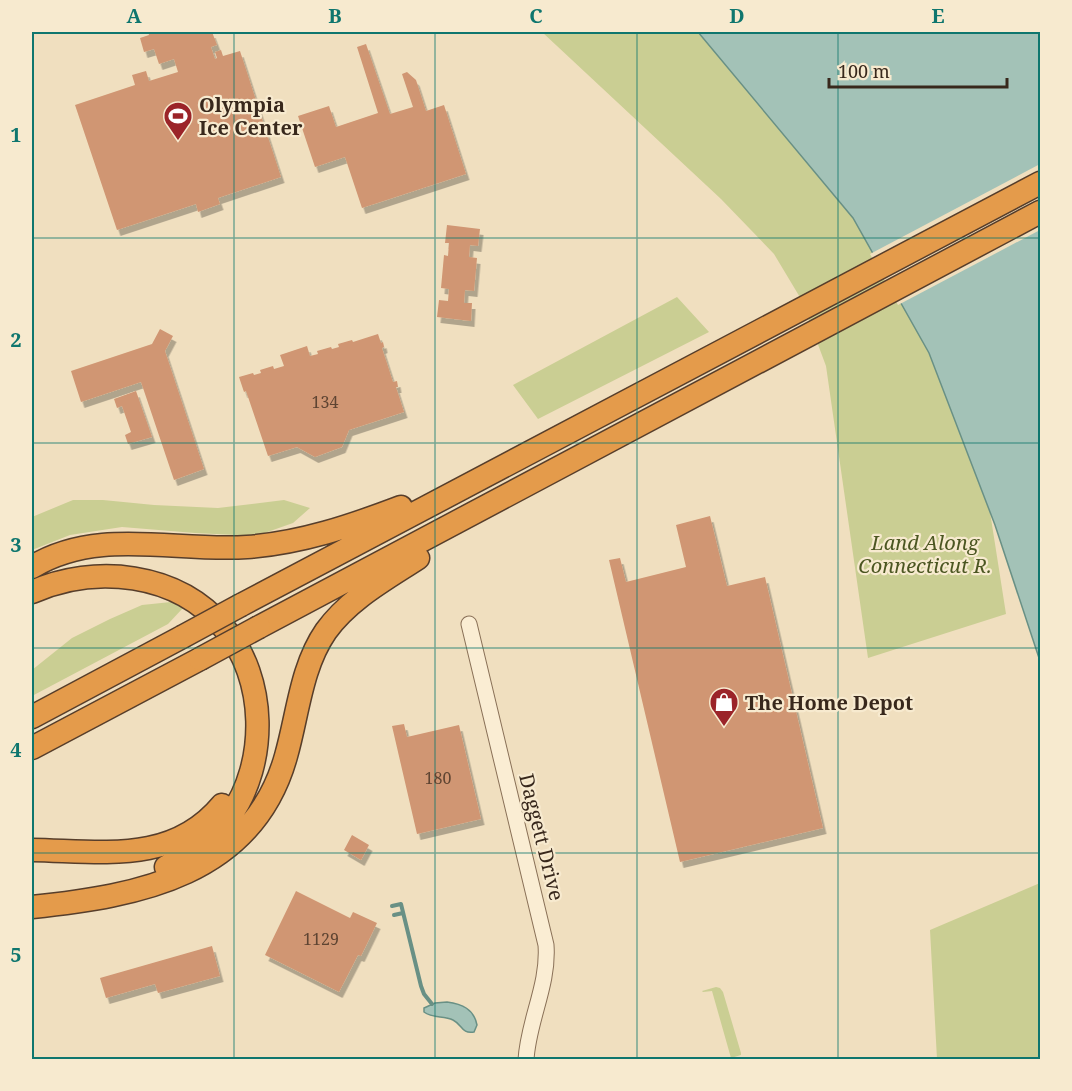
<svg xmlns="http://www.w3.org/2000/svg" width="1072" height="1091" font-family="'Noto Serif',serif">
<defs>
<filter id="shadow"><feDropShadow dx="3.5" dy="6" stdDeviation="0" flood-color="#0004"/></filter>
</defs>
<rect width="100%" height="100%" fill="#f0dfbf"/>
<!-- green -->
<path fill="#cace93" d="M542 32H729L797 98 929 353 990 512 1006 614 868 658 826 366 801 299 774 254 721 199Z
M677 297 709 332 538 419 513 385Z
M73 500H103L154 505 218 508 284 500 310 508 293 523 256 536 195 533 122 527 70 535 32 550V517Z
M171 602 183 608 168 624 32 696V670L72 638 110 619 142 605Z
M1040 883V1059H937L930 930Z
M716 987 720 988 723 992 741 1053V1055L731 1058 712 991 703 992 702 991Z"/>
<!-- water -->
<path fill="#a3c2b7" stroke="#699085" stroke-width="1.5" d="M698 32H1040V661L995 525 929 353 853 218Z
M447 1002C462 1004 474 1009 477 1025L474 1032C461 1034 463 1025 453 1020 444 1015 433 1019 424 1012V1008L435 1003Z"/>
<!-- pier -->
<path fill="#f0dfbf" d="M1040 164V230L898 305 870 254Z"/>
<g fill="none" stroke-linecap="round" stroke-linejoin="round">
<!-- stream -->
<path stroke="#699085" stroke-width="4" d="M392 906 401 904 421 986 424 994 432 1004
M394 915 403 913"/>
</g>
<!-- building -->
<path fill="#d09673" filter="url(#shadow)" d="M148 32H212L217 45 211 47 215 59 217 58 215 52 221 50 223 56 240 51 281 177 218 198 220 204 198 212 196 204 117 230 75 105 135 85 132 75 146 71 149 81 178 72 174 59 159 64 154 49 144 52 140 38 149 35Z
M366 44 390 114 413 107 402 74 407 72 416 80 426 111 444 105 466 174 362 208 345 157 315 167 298 116 329 106 336 127 378 113 357 47Z
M447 225 480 229 478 246 470 245 469 257 477 258 474 291 465 290 464 303H472L471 321 437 317 439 300 448 301 449 289 441 288 444 255 448 256 449 243H445Z
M160 329 173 336 165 351 204 469 174 480 141 382 81 402 71 371 152 344Z
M378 334 381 343 383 342 384 347 382 348 393 382 397 381 398 387H396L404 412 349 430 342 447 315 457 297 447 268 456 246 391 244 392 239 377 253 373 254 375 261 373 260 370 273 366 274 369 284 366 280 355 307 346 310 356 318 354 317 351 331 347 332 349 339 347 338 344 352 340 353 342Z
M136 391 152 437 128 444 125 435 131 432 122 406 117 408 114 399Z
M710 516 727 586 765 577 823 828 680 862 609 560 620 558 626 582 686 567 676 525Z
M404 724 407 737 459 725 481 819 417 834 392 726Z
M352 835 369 845 361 860 344 850Z
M296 891 350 918 353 912 377 923 361 956 358 955 339 992 265 955Z
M212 946 220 976 158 993 155 984 106 998 100 978Z"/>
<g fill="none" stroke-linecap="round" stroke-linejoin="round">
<!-- minor casing -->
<g stroke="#897057" stroke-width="17">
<path id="minor" d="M469 624 546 945C549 985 528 1021 526 1060"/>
</g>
<!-- highway casing -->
<g stroke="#573e2b" stroke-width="25">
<path id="highway" d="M32 567C98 527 174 552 247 547 301 543 351 526 401 507
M32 592C95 564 177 572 224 628 267 678 268 763 230 816 213 838 191 854 166 867
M241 605 1040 183
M259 627 1040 212
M32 717 182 637
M32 748 200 659
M32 850C101 851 172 865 222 805
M32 907C139 896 253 875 286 756 298 714 301 667 326 631 349 599 386 579 418 558"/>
</g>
<!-- minor -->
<use href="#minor" stroke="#faedd3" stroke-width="15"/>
<!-- highway -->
<use href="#highway" stroke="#e49b4b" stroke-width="22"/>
<!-- highway-bridge casing -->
<g stroke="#573e2b" stroke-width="25" stroke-linecap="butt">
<path id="highway-bridge" d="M182 637 241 605
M200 659 259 627"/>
</g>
<!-- highway-bridge -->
<use href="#highway-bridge" stroke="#e49b4b" stroke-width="22"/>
</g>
<!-- grid -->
<path fill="none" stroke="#0f766e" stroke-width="1.5" stroke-opacity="0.55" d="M234 32V1060M435 32V1060M637 32V1060M838 32V1060M32 238H1040M32 443H1040M32 648H1040M32 853H1040"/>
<!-- icons -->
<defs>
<g id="stadium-pin" transform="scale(1.5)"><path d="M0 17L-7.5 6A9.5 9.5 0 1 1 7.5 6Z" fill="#9b2429" stroke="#f7eacf"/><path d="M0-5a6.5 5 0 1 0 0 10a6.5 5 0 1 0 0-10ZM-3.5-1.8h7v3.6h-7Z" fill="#fff"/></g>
<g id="shop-pin" transform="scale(1.5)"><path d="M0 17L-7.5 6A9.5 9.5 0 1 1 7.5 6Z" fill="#9b2429" stroke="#f7eacf"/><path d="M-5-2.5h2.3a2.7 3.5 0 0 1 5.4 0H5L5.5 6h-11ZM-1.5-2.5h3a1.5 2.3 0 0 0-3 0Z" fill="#fff"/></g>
</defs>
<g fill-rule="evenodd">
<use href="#stadium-pin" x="178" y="116"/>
<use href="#shop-pin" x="724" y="702"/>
</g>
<g text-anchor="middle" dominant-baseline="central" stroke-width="4.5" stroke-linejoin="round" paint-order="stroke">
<!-- number labels -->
<g font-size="16" fill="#5e4432">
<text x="325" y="402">134</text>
<text x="438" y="778">180</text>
<text x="321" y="939">1129</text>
</g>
<!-- poi labels -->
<g font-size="20" font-weight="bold" fill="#38281c" stroke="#f7eacf" text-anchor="start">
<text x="199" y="104">Olympia<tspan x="199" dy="23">Ice Center</tspan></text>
<text x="745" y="702">The Home Depot</text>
</g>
<!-- park labels -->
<g font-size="20" font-style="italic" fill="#4b5621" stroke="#f7eacf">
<text x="925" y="542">Land Along<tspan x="925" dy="23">Connecticut R.</tspan></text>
</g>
<!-- street labels -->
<g font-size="20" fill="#38281c" stroke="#f7eacf">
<text transform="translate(542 837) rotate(76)">Daggett Drive</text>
</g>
</g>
<!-- border -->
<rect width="1072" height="1091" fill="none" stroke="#f7eacf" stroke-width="66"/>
<!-- scale -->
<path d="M829 78v9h178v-9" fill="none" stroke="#38281c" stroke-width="3"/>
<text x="838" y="78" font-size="18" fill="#38281c" stroke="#f7eacf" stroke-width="4.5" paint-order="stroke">100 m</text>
<rect x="33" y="33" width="1006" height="1025" fill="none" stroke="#0f766e" stroke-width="2"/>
<g font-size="20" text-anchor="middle" font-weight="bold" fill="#0f766e">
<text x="134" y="23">A</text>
<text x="335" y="23">B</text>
<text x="536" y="23">C</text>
<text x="737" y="23">D</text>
<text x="938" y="23">E</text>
<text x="16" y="142">1</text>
<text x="16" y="347">2</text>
<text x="16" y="552">3</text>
<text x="16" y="757">4</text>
<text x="16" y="962">5</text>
</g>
</svg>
